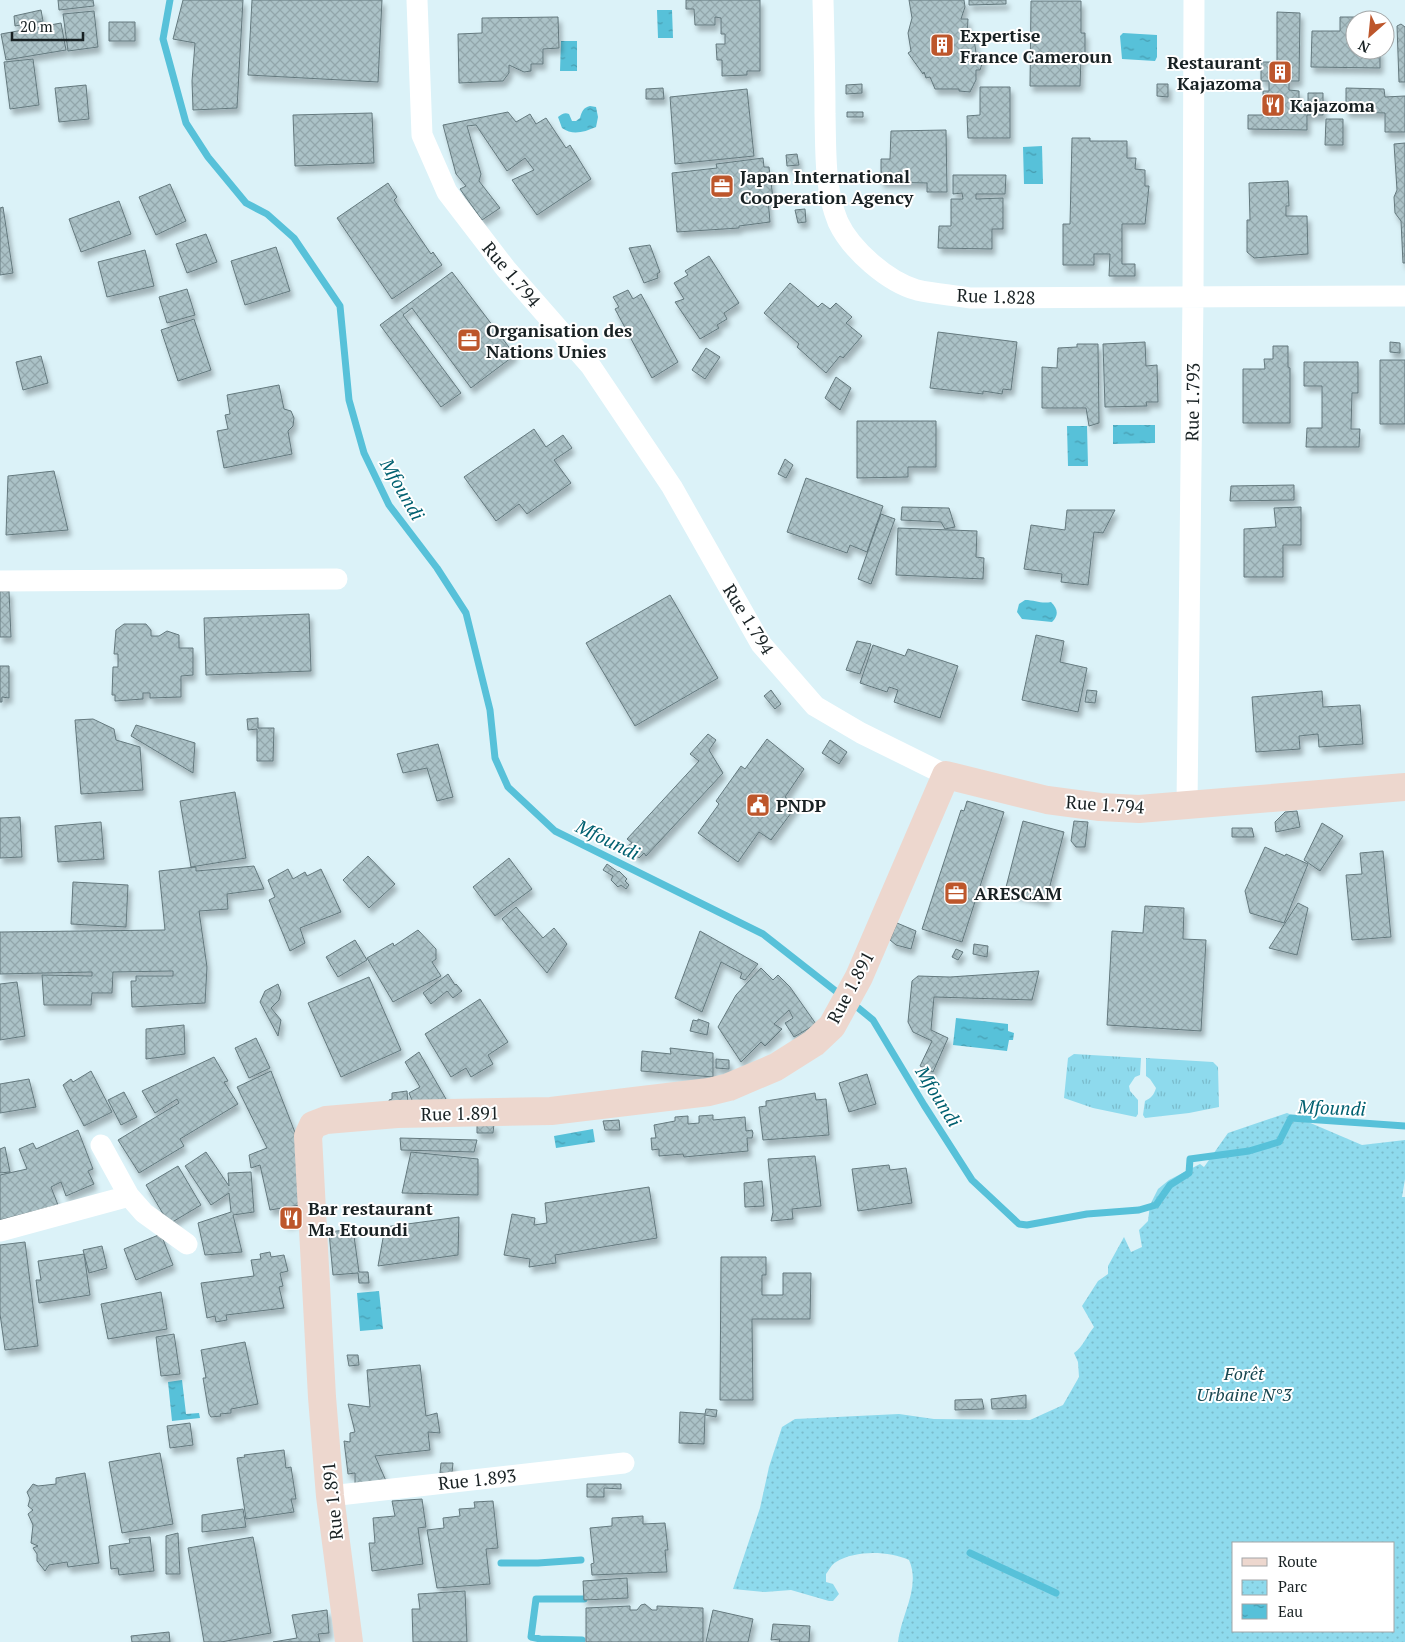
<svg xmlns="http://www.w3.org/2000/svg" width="1405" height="1642" font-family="'PT Serif',serif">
<defs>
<pattern id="grass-tufts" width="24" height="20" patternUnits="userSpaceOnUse" patternTransform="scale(1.25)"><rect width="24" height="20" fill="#8edaed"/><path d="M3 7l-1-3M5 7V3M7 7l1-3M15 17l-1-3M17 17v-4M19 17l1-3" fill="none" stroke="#7abbcb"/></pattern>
<pattern id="park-dots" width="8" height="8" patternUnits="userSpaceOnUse" patternTransform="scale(1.25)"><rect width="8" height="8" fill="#8edaed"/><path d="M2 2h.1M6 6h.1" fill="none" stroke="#7abbcb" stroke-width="1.8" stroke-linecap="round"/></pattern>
<pattern id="water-ripples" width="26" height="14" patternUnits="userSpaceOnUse" patternTransform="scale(1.25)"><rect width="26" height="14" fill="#57c1d9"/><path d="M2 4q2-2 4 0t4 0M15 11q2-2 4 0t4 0" fill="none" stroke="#479cb0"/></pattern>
<pattern id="building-cross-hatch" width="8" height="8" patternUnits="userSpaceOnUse" patternTransform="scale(1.25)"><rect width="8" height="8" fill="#abc2c7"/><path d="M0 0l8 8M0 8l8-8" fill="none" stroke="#92a6ab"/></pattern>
<filter id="shadow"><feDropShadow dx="3" dy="5.5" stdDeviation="2.5" flood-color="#0004"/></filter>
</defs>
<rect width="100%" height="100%" fill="#dbf2f8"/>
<!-- grass -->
<path fill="url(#grass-tufts)" d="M1074 1054 1141 1058 1140 1075 1135 1077 1129 1086 1130 1091 1138 1100V1114L1136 1117 1093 1108 1064 1098 1068 1058Z
M1146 1058 1213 1062 1218 1067 1219 1107 1189 1113 1145 1118 1143 1115 1145 1101C1151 1098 1154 1095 1156 1088L1150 1079 1146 1076Z"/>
<!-- park -->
<path fill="url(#park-dots)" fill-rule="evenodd" d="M1287 1113 1362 1145 1405 1140V1179L1402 1197H1405V1642H898C901 1615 921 1587 909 1560 888 1551 856 1550 836 1562 832 1564 829 1570 826 1574V1582L833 1584 839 1594 833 1601H829L791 1590 765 1592 733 1589 760 1508 769 1467 782 1427 795 1419 899 1414 934 1419 1030 1420 1063 1405 1079 1377 1078 1362 1074 1353C1083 1347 1087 1335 1094 1327L1082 1306 1098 1281 1108 1274V1266L1124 1237 1131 1252 1142 1247 1139 1230 1148 1221 1150 1205 1158 1189 1169 1180 1200 1164 1204 1167 1228 1133ZM1234 1543H1394V1631H1234Z"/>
<!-- water -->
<path fill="url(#water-ripples)" d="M657 10H672L673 38H658Z
M1123 33 1157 35V57L1155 61 1122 59 1120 36Z
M561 41H577V71H560Z
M590 106 596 107 598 117 596 127C584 132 573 136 562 128L558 117C562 114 565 112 569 114L572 121H576L580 118C582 111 583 108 590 106Z
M1042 146 1043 184H1024L1023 147Z
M1113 425H1155V443L1113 444Z
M1067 426H1087L1088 466H1068Z
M1025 600C1035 600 1041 604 1051 602 1058 609 1059 615 1052 622L1022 619 1017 612 1019 604Z
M956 1018 1008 1024V1031L1014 1033 1013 1040H1009L1007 1051 953 1045Z
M593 1129 595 1142 556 1148 554 1136Z
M379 1291 383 1329 360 1331 357 1293Z
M182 1380 186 1414 199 1413 200 1418 172 1421 168 1382Z"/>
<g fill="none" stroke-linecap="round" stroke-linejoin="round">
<!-- stream -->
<path stroke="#57c1d9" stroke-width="7" d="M170 0 163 39 186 123 208 157 246 203 267 214 294 238 340 306 349 400 364 453 389 505 437 568 466 613 490 710 495 758 508 787 555 831 763 934 842 996
M851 1002 873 1020 924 1105 972 1180 1019 1224 1027 1225 1087 1214 1139 1210 1156 1205 1170 1185 1189 1173 1190 1159 1249 1151 1279 1142 1291 1118 1405 1126
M970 1553 1056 1593
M501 1563H538L581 1560
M582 1640 540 1639 531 1637 536 1599H584"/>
</g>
<!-- building -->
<path fill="url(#building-cross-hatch)" stroke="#64797e" filter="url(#shadow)" d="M58 0H93L94 6 59 10Z
M183 0H243L237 108 193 110 192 81 195 43 173 39Z
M252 0H382L378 82 248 75Z
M686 0H760V71H747V75L722 76V60H717L716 44H725V34H721V18L715 17V25H695L694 9H686Z
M909 0H964L965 7 961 19H968L967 37 974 38 976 53H981L983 61 980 70H976V80L970 92 959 91V89H935L930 77 926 78 924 72 923 74 908 53 911 51 908 33 912 18Z
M969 0H1006V4L969 5Z
M1031 1H1081V33H1085V58H1081L1080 86H1030Z
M41 10 43 21 15 26 14 16Z
M94 11 98 47 68 51 63 14Z
M1277 12 1300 13 1299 81H1289V90L1299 91V104H1308V93H1323V115H1307V130L1248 129V115H1263V91H1269V81H1261V62H1277Z
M558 17 559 48 543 49V64H531V71L524 72 509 65V73L503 81 459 83 458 34 482 33V18Z
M1340 17H1381V20H1355V50H1380V68L1311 67 1312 31H1340Z
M109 22H135V41H109Z
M61 23 66 50 6 60 1 34Z
M1401 24 1405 27V82H1399L1397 26Z
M33 59 39 105 10 109 4 62Z
M862 84V93L846 94V85Z
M1157 84H1168V97L1157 96Z
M86 85 89 119 59 122 55 88Z
M980 87H1010V138H968L967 116 980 115Z
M663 88 664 99H646V89Z
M1346 88 1384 89 1385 97 1405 96V132H1385V113L1346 112Z
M747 89 754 156 675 164 670 97Z
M508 112 516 122 530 114 536 124 546 118 566 148 570 145 591 179 537 215 512 180 534 170 525 158 507 171 476 125 467 126 481 174 479 181 500 208 482 220 460 189 466 186 456 174 443 125Z
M847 112H863V117H847Z
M372 113 374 163 295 166 293 115Z
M1326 119H1343V145H1325Z
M946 130 947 192H927V183L881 182V159H890L891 131Z
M1072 138H1090V141H1127V158H1136L1135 169 1145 170V186H1149L1145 224H1122V264H1135V276H1109L1110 254H1094V265H1063V224H1070Z
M1405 143V263H1403L1401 221 1395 213 1394 197 1397 190 1394 144Z
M797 154 799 165 787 166 786 155Z
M763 158 764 167H769L773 198 768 199 770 222 739 226V228L677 232 672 173 717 168 716 164Z
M953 175H1006L1005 194H976V199L1003 198V229H992V249L938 248 939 226H951V199H963L962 193 953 194Z
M1288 181 1289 206H1286V216H1307L1308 254 1254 258 1247 252V220H1250L1249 183Z
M388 183 397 197 394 200 431 254 433 252 442 265 392 299 337 218Z
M170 184 186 221 156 235 139 197Z
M119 201 131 234 81 252 69 219Z
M3 207 13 273 0 275V208Z
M805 209 806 222 798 223 795 210Z
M206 234 217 262 187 273 176 244Z
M650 245 660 272 657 274 658 278 644 283 629 248Z
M276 247 290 291 245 305 231 261Z
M145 250 154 286 107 297 98 262Z
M709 256 739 303 724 313 727 319 717 325 719 328 700 339 675 302 684 299 674 283 688 275 685 271Z
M452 272 515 355 471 388 412 308 403 315 461 393 441 407 380 325Z
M790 283 818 307 822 303 830 309 836 303 852 317 846 323 862 336 843 358 840 356 826 373 797 347 799 344 764 313Z
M187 289 195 315 167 323 159 297Z
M628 290 633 299 641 294 678 362 652 378 615 309 619 307 613 297Z
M194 319 211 370 178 381 161 330Z
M938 332 1017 342 1011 390 1003 389 1002 394 983 391V394L930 388Z
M1145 342 1146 366 1157 365 1158 402H1146L1147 406 1105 407 1103 344Z
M1390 342 1400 343V353L1390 352Z
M1077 344H1098L1099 423 1089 426 1086 408H1042V367L1057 368 1058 348 1077 347Z
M1273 346H1288V367L1290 368V423H1243V369H1265L1264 359H1273Z
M706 348 720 357 705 379 692 370Z
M41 356 48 383 23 390 16 362Z
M1380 360H1405V424H1380Z
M1304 362H1358V393H1352L1351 429H1360L1359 447H1306L1307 428H1322V386H1304Z
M836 377 851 388 840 410 825 398Z
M279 385 284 409 291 411 294 418 293 426 288 431 292 454 224 468 217 431 228 429 225 415 230 414 227 395Z
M857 421H936V467H908V477L857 478Z
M534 429 546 447 563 435 572 448 554 460 571 483 527 514 519 504 496 521 464 477Z
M785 459 793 465 786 478 778 474Z
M54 471 68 530 6 535 8 476Z
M806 478 883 506 867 552 850 545 847 553 787 532Z
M1294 485V500L1230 501 1231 486Z
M902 507 949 508 955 527 945 529 941 522 901 520Z
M1301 507V545H1283V577H1244V529L1276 527 1274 508Z
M1067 510H1115L1103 533 1094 532 1088 585 1061 582 1062 574 1024 569 1031 525 1065 530Z
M881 514 895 519 871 584 858 579Z
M898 528 977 531 976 557 984 558 983 579 896 575Z
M0 591H9L11 637H0Z
M670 595 718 678 635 726 586 643Z
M309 614 311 671 206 675 204 618Z
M124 624H146L151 630V636H159L167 631 179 635V648H193V675L181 676V697L150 698V693H143V699L115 701V695H112L113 667H118V654H114L116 630Z
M1036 635 1064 641 1060 662 1087 668 1078 712 1022 700Z
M857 641 871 644 860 674 846 670Z
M873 645 905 656 908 649 958 666 940 718 894 702 898 690 889 687 887 692 860 683Z
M0 666H9V698L2 697V702H0Z
M771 690 781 704 775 709 764 696Z
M1087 690 1097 691 1095 703 1085 702Z
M1322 691 1323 707 1360 705 1363 744 1319 747 1318 734 1299 736 1300 749 1256 752 1252 697Z
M258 718V728H274L273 761H257V729L248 730 247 719Z
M93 719 114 729 116 740 140 747 143 790 81 794 75 720Z
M136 725 195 743 193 773 131 736Z
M708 734 716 740 709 750 723 773 646 856 644 853 639 858 626 847 632 843 627 839 699 761 690 754Z
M767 739 804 769 785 797 797 805 771 840 759 832 738 862 698 833 719 804 716 801 741 766 745 769Z
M830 740 847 752 839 764 822 753Z
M438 744 453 797 437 801 427 768 403 773 397 754Z
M235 792 246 858 191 867 180 801Z
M967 801 1004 812 962 942 922 929 961 810 964 811Z
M1297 811 1300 827 1276 832 1275 822 1285 812Z
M20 817 22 857 0 858V818Z
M1023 821 1064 832 1046 901 1005 891Z
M1074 821 1088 822 1085 847H1076L1071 841Z
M101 822 104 859 58 862 55 826Z
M1322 823 1343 836 1320 871 1304 860Z
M1232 828H1252L1254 837H1232Z
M1265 847 1285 856 1286 854 1308 864 1284 923 1250 913 1245 891Z
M1383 851 1391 937 1352 940 1346 875 1362 874 1360 853Z
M368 856 395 884 369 908 343 880Z
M509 858 532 889 495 916 473 887Z
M607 864 618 872 619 871 627 879 625 881 629 885 626 889 621 885 618 887 611 880 613 876 603 870Z
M254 866 264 889 227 894 228 909 199 911 207 967 205 1003 132 1007 131 981H136V976H173V971L113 972 112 993H92L91 1005H44L42 975 92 976V972L0 974V932L165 930 159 871 196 867V871Z
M288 869 293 879 305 872 307 876 321 869 341 912 300 928 305 943 290 951 269 900 275 897 268 880Z
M73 882 128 885 126 927 71 924Z
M1298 903 1308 908 1297 955 1269 948Z
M1145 906 1184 908 1183 939 1206 940 1201 1031 1107 1025 1112 931 1143 933Z
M516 907 543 938 554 928 567 944 547 973 502 919Z
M897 923 916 931 911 949 896 945 890 940Z
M418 930 436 949V959L432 962 441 976 393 1002 367 958 393 943 394 946Z
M700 931 758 964 745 980 740 978 742 973 721 962 702 1012 675 998Z
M355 940 367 960 338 977 326 957Z
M974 944 988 946 987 957 973 954Z
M956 949 963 952 958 960 952 957Z
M761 968 773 980 778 975 790 987 816 1024 794 1037 785 1023 793 1018 789 1010 774 1024 782 1029 765 1046 761 1042 741 1062 718 1027 736 995Z
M1039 971 1032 1000 934 997 931 1030 948 1038 933 1072 920 1066 932 1041 913 1032 908 1022 912 981 918 976 950 977Z
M448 974 455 985 456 984 462 991 453 998 447 991 431 1004 423 993Z
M369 977 401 1050 341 1077 308 1003Z
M17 982 25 1036 0 1040V984Z
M278 984 281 992 279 1000 271 1008 281 1020 278 1036 260 1002 265 991Z
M480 999 508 1042 488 1055 493 1064 471 1077 466 1068 451 1077 425 1034Z
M698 1019 709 1023 707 1035 690 1031 693 1020 698 1021Z
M184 1025 185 1054 146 1059V1029Z
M256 1038 270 1068 249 1078 235 1048Z
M670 1048 713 1053V1077L641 1071 642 1051 671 1054Z
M419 1052 446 1099 436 1103 414 1105 409 1093 420 1087 405 1062Z
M214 1057 228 1081 224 1082 238 1104 180 1139 184 1146 139 1173 118 1140 179 1103 177 1099 155 1113 142 1091Z
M716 1059 729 1060V1069L716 1068Z
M91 1071 112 1112 84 1126 63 1085 71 1079 73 1082Z
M271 1071 296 1135 306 1204 270 1210 260 1165 251 1168 249 1155 267 1148 237 1087Z
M867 1074 876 1104 849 1112 839 1083Z
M29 1079 36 1107 0 1113V1084Z
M407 1091 408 1104H390L389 1100 392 1099V1093Z
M124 1092 137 1117 121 1125 108 1100Z
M815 1093 816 1100 826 1099 829 1135 763 1140 759 1107 766 1106V1101Z
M713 1115V1120L745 1117 746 1131 752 1130 753 1133 752 1138H747L748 1151 684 1157 683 1154 659 1156V1149L652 1150 651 1138H656L654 1125 675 1121V1117L688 1116V1124L699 1123V1116Z
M619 1120 620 1130H605L603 1121Z
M494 1124 493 1133H477V1125Z
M78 1130 93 1169 88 1171 94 1184 66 1196 61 1182 51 1187 58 1205 0 1220V1175L27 1169 19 1149 33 1143 36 1149Z
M400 1138 477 1140 474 1152 401 1150Z
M5 1147 10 1172 0 1173V1149Z
M206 1152 229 1186 228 1173 251 1172 254 1212 233 1215 242 1252 205 1255 198 1223 231 1212 229 1193 211 1205 185 1166Z
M411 1152 478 1159V1195L402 1193Z
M815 1156 821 1206 792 1209 793 1219 771 1221 773 1212 768 1159Z
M889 1165 890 1170 906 1168 912 1203 858 1211 852 1169Z
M178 1166 201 1205 169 1224 146 1185Z
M762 1181 764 1206 745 1207 744 1183Z
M649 1187 657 1238 555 1255 556 1263 529 1267 530 1259 504 1255 512 1214 535 1218 534 1225 547 1223 545 1203Z
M295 1210 296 1221 286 1224 283 1216Z
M459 1217 458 1255 378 1266 385 1227Z
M353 1229 359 1272H368L369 1283H359L358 1273 333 1275 329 1232Z
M161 1234 173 1265 136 1280 124 1249Z
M25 1242 38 1346 5 1350 0 1314V1245Z
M102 1246 107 1268 89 1273 83 1250Z
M270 1252 271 1257 284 1255 288 1271 280 1273 283 1286 279 1287 284 1308 226 1315 227 1320 216 1322 215 1316 207 1318 201 1283 254 1276 251 1260 261 1259 260 1254Z
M84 1254 90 1295 39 1303 36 1280H41L38 1261Z
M721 1257H766V1275H762V1295H783V1273H811L810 1319H752L753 1400H720Z
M161 1292 167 1329 108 1339 101 1304Z
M174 1334 180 1374 161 1376 156 1337Z
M245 1342 258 1404 231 1409V1413L220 1414 221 1416 211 1417 209 1414 203 1378H206L201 1350Z
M347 1355H358L359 1365 349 1366Z
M420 1365 426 1416 437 1413 440 1433 428 1432 430 1450 375 1456 387 1483 355 1484V1473L348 1474 344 1441 350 1442V1433L355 1432 348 1404 370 1407 367 1370Z
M1026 1395V1408L992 1409 991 1399Z
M982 1399 984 1409 955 1410V1400Z
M706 1409 717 1410 716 1417 705 1415 704 1444 679 1443 680 1412 705 1414Z
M190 1423 193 1445 170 1448 167 1426Z
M284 1450 286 1468 291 1467 296 1499H291L294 1512 246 1519 237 1458 245 1457 244 1455Z
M160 1453 173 1524 122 1533 109 1462Z
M441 1463H453L452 1473H440Z
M85 1473 99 1563 68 1567 67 1562 49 1565 45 1571 37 1561V1554L33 1548 38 1546 31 1543 33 1525 28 1514 33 1510 28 1506 30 1499 27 1492 33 1484 38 1486 56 1484V1478Z
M587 1484H621V1489L604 1488V1497H587Z
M422 1499 426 1527 418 1528 423 1564 372 1571 369 1543H375L373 1518 395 1516 392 1501Z
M493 1501 498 1548 486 1549 490 1584 437 1588 427 1530 444 1528 443 1518 460 1516 459 1509 475 1508 474 1502Z
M243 1509 246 1527 202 1532V1515Z
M643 1516V1524L665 1523 668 1550H665L667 1572 592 1575 591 1564 594 1563 590 1528 612 1526V1518Z
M178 1533 180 1574H166V1536Z
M150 1537 154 1571 119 1575 118 1568 111 1569 109 1546 130 1543 129 1539Z
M253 1537 271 1633 221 1642H204L188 1548Z
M627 1578 628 1598 584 1600 583 1581Z
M465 1591 467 1642H413L412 1609H420L418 1594Z
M645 1604 652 1610H657V1606L703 1608V1642H586V1608L630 1606V1610H637L641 1605Z
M327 1610 329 1633 318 1634 320 1642H273L297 1638 292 1615Z
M713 1610 753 1619 748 1642H706Z
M773 1624 810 1626 809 1642H779L780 1639 771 1640Z
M169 1632 170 1642H132L131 1636Z"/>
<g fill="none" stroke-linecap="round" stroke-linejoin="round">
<!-- street -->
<path stroke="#fff" stroke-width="21" d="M417 0 422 135 447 192 506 269 590 365 672 487 761 644 815 706 861 733 946 775
M823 0C824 38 825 76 825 114 826 150 824 188 838 222 851 250 888 282 917 290 934 294 953 295 970 298L1405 296
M0 581 337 579
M1187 804 1193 297 1194 0
M101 1145 129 1196 144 1213 187 1244
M0 1231 129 1196
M330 1496 624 1463"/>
<!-- secondary -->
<path stroke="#edd7ce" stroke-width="28" d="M349 1642 330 1496 322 1397 308 1136 313 1125 326 1120 397 1114 551 1111 709 1092 729 1087 776 1067 814 1043 832 1026 859 977 946 775 1047 800 1100 807 1139 809 1405 787"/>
</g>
<!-- icons -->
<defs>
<g id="building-square" transform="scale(1.25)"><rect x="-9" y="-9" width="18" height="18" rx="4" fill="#bd562b" stroke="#fff"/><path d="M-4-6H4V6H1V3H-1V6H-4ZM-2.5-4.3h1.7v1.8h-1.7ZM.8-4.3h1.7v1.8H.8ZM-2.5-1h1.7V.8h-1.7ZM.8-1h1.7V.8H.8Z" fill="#fff"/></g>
<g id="restaurant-square" transform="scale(1.25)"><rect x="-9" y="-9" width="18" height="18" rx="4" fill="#bd562b" stroke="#fff"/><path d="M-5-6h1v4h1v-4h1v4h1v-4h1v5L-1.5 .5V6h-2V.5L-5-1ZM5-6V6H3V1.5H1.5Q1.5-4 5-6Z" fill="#fff"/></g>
<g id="office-square" transform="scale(1.25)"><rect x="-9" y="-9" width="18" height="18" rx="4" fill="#bd562b" stroke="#fff"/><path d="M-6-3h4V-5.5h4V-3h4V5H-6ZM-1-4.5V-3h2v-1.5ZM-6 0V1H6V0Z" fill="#fff"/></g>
<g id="civic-square" transform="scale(1.25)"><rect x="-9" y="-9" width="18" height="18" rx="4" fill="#bd562b" stroke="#fff"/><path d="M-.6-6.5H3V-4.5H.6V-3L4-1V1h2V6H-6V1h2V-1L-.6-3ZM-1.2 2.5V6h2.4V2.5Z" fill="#fff"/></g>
</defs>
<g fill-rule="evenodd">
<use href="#building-square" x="942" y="45"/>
<use href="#building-square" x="1280" y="72"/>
<use href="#restaurant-square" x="1273" y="105"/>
<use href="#office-square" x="722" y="186"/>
<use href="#office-square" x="469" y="340"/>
<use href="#civic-square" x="758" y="805"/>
<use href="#office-square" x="956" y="893"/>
<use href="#restaurant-square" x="291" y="1218"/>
</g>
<g text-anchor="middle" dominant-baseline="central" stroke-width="4" stroke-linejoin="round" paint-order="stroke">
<!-- poi labels -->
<g font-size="18" font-weight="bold" fill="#182123" stroke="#fff" text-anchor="start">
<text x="960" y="35">Expertise<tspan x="960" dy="21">France Cameroun</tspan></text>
<text x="1262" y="62" text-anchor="end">Restaurant<tspan x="1262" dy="21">Kajazoma</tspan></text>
<text x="1290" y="105">Kajazoma</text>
<text x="740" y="176">Japan International<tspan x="740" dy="21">Cooperation Agency</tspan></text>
<text x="486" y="330">Organisation des<tspan x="486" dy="21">Nations Unies</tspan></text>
<text x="776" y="805">PNDP</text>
<text x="974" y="893">ARESCAM</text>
<text x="308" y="1208">Bar restaurant<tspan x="308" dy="21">Ma Etoundi</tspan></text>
</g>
<!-- street labels -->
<g font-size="18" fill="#182123" stroke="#fff">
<text transform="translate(512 274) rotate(50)">Rue 1.794</text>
<text transform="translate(996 296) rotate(2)">Rue 1.828</text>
<text transform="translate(1192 402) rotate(-89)">Rue 1.793</text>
<text transform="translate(749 619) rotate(58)">Rue 1.794</text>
<text transform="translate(1105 804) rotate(4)">Rue 1.794</text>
<text transform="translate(850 987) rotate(-62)">Rue 1.891</text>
<text transform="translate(460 1113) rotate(-1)">Rue 1.891</text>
<text transform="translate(477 1479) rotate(-6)">Rue 1.893</text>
<text transform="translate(332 1501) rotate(-96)">Rue 1.891</text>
</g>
<!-- park labels -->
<g font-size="18" font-style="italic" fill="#184751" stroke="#fff">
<text x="1244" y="1373">Forêt<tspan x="1244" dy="21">Urbaine N°3</tspan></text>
</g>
<!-- water labels -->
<g font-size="19" font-style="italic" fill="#006070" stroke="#fff">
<text transform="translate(403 489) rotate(60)">Mfoundi</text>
<text transform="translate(608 839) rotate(26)">Mfoundi</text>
<text transform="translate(939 1096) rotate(58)">Mfoundi</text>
<text transform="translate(1332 1107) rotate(2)">Mfoundi</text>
</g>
</g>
<!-- legend -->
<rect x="1232" y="1542" width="162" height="90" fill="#ffffff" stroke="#a3a6a7"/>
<rect x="1242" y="1558" width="25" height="8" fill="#edd7ce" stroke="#a3a6a7"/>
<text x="1278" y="1567" font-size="15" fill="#182123">Route</text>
<rect x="1242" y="1580" width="25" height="15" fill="url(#park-dots)" stroke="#a3a6a7"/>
<text x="1278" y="1592" font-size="15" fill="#182123">Parc</text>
<rect x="1242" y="1604" width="25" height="15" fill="url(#water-ripples)" stroke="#a3a6a7"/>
<text x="1278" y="1617" font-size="15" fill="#182123">Eau</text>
<!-- north arrow -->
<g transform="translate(1370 35) rotate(207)"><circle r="24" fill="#ffffff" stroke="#a3a6a7"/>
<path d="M0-4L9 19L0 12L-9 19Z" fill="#bd562b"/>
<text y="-8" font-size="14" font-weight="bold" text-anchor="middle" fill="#182123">N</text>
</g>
<!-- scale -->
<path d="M12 32v8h71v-8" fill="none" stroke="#182123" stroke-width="2.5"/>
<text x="20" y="32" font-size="15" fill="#182123" stroke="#ffffff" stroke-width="4" paint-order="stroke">20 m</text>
</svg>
